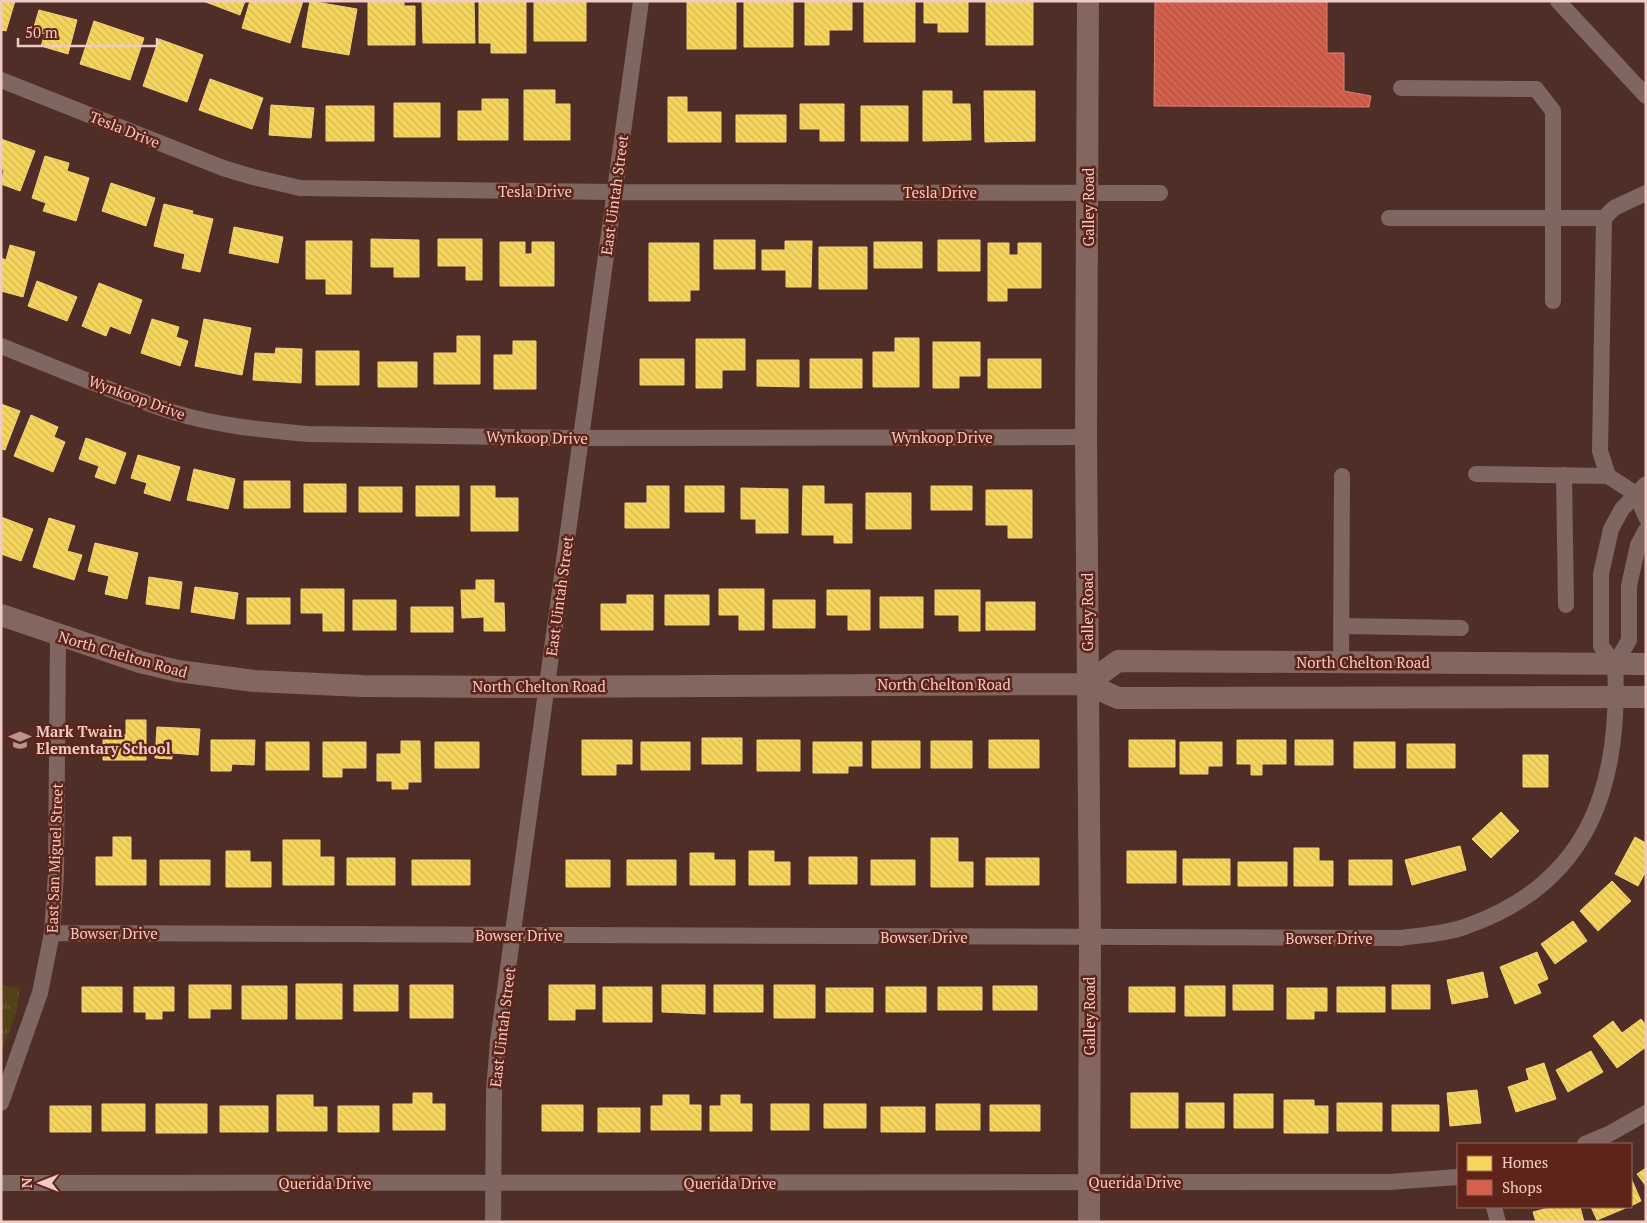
<svg xmlns="http://www.w3.org/2000/svg" width="1647" height="1223" font-family="'PT Serif',serif">
<defs>
<pattern id="park-tufts" width="24" height="20" patternUnits="userSpaceOnUse" patternTransform="scale(1.25)"><rect width="24" height="20" fill="#524216"/><path d="M3 7l-1-3M5 7V3M7 7l1-3M15 17l-1-3M17 17v-4M19 17l1-3" fill="none" stroke="#6b5c36"/></pattern>
<pattern id="homes-back-hatch" width="6" height="6" patternUnits="userSpaceOnUse" patternTransform="scale(1.25)"><rect width="6" height="6" fill="#f6d55c"/><path d="M-1 5l2 2M0 0l6 6M5-1l2 2" fill="none" stroke="#d3b755"/></pattern>
<pattern id="shops-back-hatch" width="6" height="6" patternUnits="userSpaceOnUse" patternTransform="scale(1.25)"><rect width="6" height="6" fill="#d6604d"/><path d="M-1 5l2 2M0 0l6 6M5-1l2 2" fill="none" stroke="#ab5647"/></pattern>
</defs>
<rect width="100%" height="100%" fill="#4f2e28"/>
<!-- park -->
<path fill="url(#park-tufts)" d="M1 985 20 988 16 1014 1 1053Z"/>
<!-- homes -->
<path fill="url(#homes-back-hatch)" stroke="#f4d27b" d="M1 1H15L6 31 1 30Z
M203 1H245L240 15Z
M250 1H303L290 43 242 28Z
M310 1 357 9 349 55 302 47Z
M368 1H404V6H415V45H368Z
M422 1H474L475 43H423Z
M479 1H526V53H491V43H479Z
M534 1H586V41H534Z
M687 1H736V49H687Z
M744 1H793V47H744Z
M805 1H852V30H829V45H805Z
M864 1H915V42H864Z
M924 1H968V32H938V23H924Z
M986 1H1033V45H986Z
M39 10 77 20 68 54 41 46 45 34 33 30Z
M94 21 144 38 130 80 80 64Z
M159 39 203 55 187 102 143 86Z
M210 79 263 98 252 129 199 110Z
M524 90H555V104H570V140H524Z
M923 91H952V104H970L971 140 923 141Z
M984 91H1035V141L985 142Z
M668 97H687V112H721V142H668Z
M482 99H508V140H458V111H482Z
M394 103H440V137H394Z
M800 104H844V141H820V129H800Z
M271 105 314 108 311 138 269 135Z
M326 106H374V141H326Z
M861 106H908V141H861Z
M736 115H786V142H736Z
M1 139 35 151 20 191 1 184 4 170 1 168Z
M45 156 69 163 67 171 89 178 76 221 43 211 46 203 32 198Z
M111 183 155 198 146 226 102 211Z
M164 204 193 211 192 214 213 219 200 272 182 268 185 254 154 246Z
M234 227 283 237 278 263 229 253Z
M371 239 419 240V277H394V267H371Z
M438 239H482V280H466V266H438Z
M714 240H755V269H714Z
M938 240H980V271H938Z
M306 241H352L351 294H326V279H306Z
M785 241H812L811 287H786V270H762V250H785Z
M500 242H525V254H532V242H554V286H500Z
M874 242H922V268H874Z
M649 243H699V290H690V301H649Z
M988 243H1009V255H1018V243H1041V288H1007V301H988Z
M10 245 35 252 23 297 1 291V258L6 260Z
M819 247H867V289H819Z
M37 281 77 297 67 321 28 306Z
M99 283 142 300 130 334 110 326 106 336 82 326Z
M152 319 179 327 176 337 188 341 180 366 141 353Z
M204 319 251 328 242 375 195 366Z
M457 336H480V384H434V353H457Z
M895 338H919V387H873V352H895Z
M696 339H745V370H722V388H696Z
M513 341H536V389H494V355H513Z
M933 342H980V376H959V388H933Z
M276 348 302 349 301 383 253 380 255 353 275 354Z
M316 351H359V385H316Z
M640 359H684V385H640Z
M810 359H862V388H810Z
M988 359H1041V388H988Z
M757 360H799V387L757 386Z
M378 362H417V387H378Z
M1 404 20 411 5 450 1 449Z
M31 415 58 427 54 437 65 442 53 472 14 456Z
M86 438 126 453 115 484 95 477 99 466 79 459Z
M138 455 180 467 170 501 144 493 147 483 131 478Z
M194 469 235 479 228 509 187 500Z
M244 481H290V508H244Z
M304 484H346V512H304Z
M416 486H459V516H416Z
M471 486H495V498H518V531H471Z
M647 486H669V528H625V503H647Z
M685 486H724V512H685Z
M803 486H824V504H852V543H834V535H802Z
M931 486H972V510H931Z
M359 487H402V512H359Z
M741 488 788 489V533H756V519H741Z
M986 490H1032V538H1008V525H986Z
M866 493H911V529H866Z
M1 517 33 529 21 561 1 554Z
M49 518 75 526 67 551 82 555 74 580 33 567Z
M95 543 138 553 127 599 105 594 109 576 88 571Z
M149 577 182 582 179 609 146 604Z
M476 580H494V603H504L505 631H484V617L462 618 461 590H476Z
M195 587 238 593 234 619 191 612Z
M301 589H344V631H323V613H301Z
M719 589H764V630H739V615H719Z
M827 590H870V630H848V615H827Z
M935 590H980V631H959V615H935Z
M627 595H653V630H601V604H627Z
M665 595H709V625H665Z
M880 597H923V628H880Z
M247 598H290V624H247Z
M353 600H396V630H353Z
M773 600H815V628H773Z
M986 602H1035V630H986Z
M411 607H453V632H411Z
M126 720H146V760H103V735H126Z
M157 727 200 729 198 755 172 753V759L155 758Z
M702 738H742V764H702Z
M211 740H255L254 765 232 764 231 771H211Z
M582 740H632V764H616V775H582Z
M757 740H800V771H757Z
M989 740H1039V768H989Z
M1129 740H1175V767H1129Z
M1237 740H1286V764H1262V775H1251V764H1237Z
M1295 740H1333V765H1295Z
M401 741H420L421 782H408V789H392V781H377V754H401Z
M872 741H920V768H872Z
M931 741H972V768H931Z
M266 742H309V770H266Z
M323 742H366V768H342V777H323Z
M435 742H479V768H435Z
M641 742H690V770H641Z
M813 742H862V766H848V773H813Z
M1180 742H1222V766H1208V774H1180Z
M1354 742H1395V768H1354Z
M1407 744H1455V768H1407Z
M1523 755H1548V787H1523Z
M1501 812 1519 831 1491 858 1472 839Z
M113 837H131V860H146V885H96V857H113Z
M1635 837 1646 843V871L1638 886 1615 874Z
M931 838H958V862H973V887H931Z
M283 840H320V857H334V885H283Z
M1460 846 1466 870 1412 885 1405 860Z
M1294 848H1319V861H1333V886H1294Z
M226 851H250V862H271V887H226Z
M749 851H774V862H790V885H749Z
M1127 851H1176V883H1127Z
M690 853H714V860H735V885H690Z
M809 857H857V884H809Z
M347 858H395V885H347Z
M986 858H1039V885H986Z
M1183 859H1230V885H1183Z
M160 860H210V885H160Z
M412 860H470V885H412Z
M566 860H610V887H566Z
M627 860H676V885H627Z
M871 860H915V885H871Z
M1349 860H1392V885H1349Z
M1238 862H1287V886H1238Z
M1612 881 1631 901 1598 931 1580 911Z
M1573 921 1587 941 1555 964 1541 944Z
M1537 952 1548 979 1537 984 1541 993 1515 1004 1500 967Z
M1483 972 1488 997 1452 1004 1447 980Z
M296 984H342V1019H296Z
M189 985H231V1009H210V1018H189Z
M354 985H398V1011H354Z
M410 985H453V1018H410Z
M549 985H595V1009H575V1020H549Z
M662 985H705V1014L662 1012Z
M714 985H763V1012H714Z
M774 985H815V1018H774Z
M1233 985H1273V1010H1233Z
M1392 985H1430V1009H1392Z
M242 986H287V1019H242Z
M993 986H1037V1010H993Z
M1185 986H1225V1016H1185Z
M82 987H122V1012H82Z
M134 987H174V1011H162V1019H146V1012H134Z
M603 987H652V1022H603Z
M886 987H926V1012H886Z
M938 987H982V1010H938Z
M1129 987H1175V1012H1129Z
M1337 987H1385V1012H1337Z
M826 988H873V1012H826Z
M1287 988H1327V1011H1314V1019H1287Z
M1641 1019 1646 1025V1047L1617 1068 1593 1036 1613 1021 1622 1033Z
M1591 1051 1603 1072 1568 1092 1556 1070Z
M1544 1063 1556 1099 1516 1112 1508 1087 1529 1080 1526 1069Z
M1477 1090 1481 1123 1450 1126 1447 1093Z
M413 1093H432V1104H445V1130H393V1104H413Z
M1131 1093H1178V1128H1131Z
M1234 1094H1273V1128H1234Z
M277 1095H313V1107H327V1131H277Z
M663 1095H689V1105H701V1130H651V1106H663Z
M721 1095H740V1104H752V1131H710V1106H721Z
M1284 1100H1314V1106H1328V1133H1284Z
M1186 1103H1224V1128H1186Z
M1337 1103H1382V1131H1337Z
M102 1104H145V1131H102Z
M156 1104H207V1133H156Z
M771 1104H809V1130H771Z
M824 1104H866V1128H824Z
M936 1104H980V1130H936Z
M542 1105H583V1131H542Z
M990 1105H1040V1131H990Z
M1392 1105H1439V1131H1392Z
M50 1106H91V1132H50Z
M220 1106H268V1132H220Z
M338 1106H379V1132H338Z
M881 1107H925V1132H881Z
M598 1108H640V1132H598Z
M1646 1168V1186L1637 1174Z
M1631 1178 1641 1201 1631 1206Z
M1552 1207H1580L1584 1222H1536L1533 1212Z
M1591 1207H1628L1597 1220Z"/>
<!-- shops -->
<path fill="url(#shops-back-hatch)" stroke="#de8070" d="M1155 1H1327V53H1344V91L1371 96 1369 107 1154 106Z"/>
<g fill="none" stroke-linecap="round" stroke-linejoin="round">
<!-- minor -->
<path stroke="#7f6661" stroke-width="16" d="M1558 1 1646 96
M1 80 223 168 253 177 300 188 615 192 1160 193
M1401 88 1536 89 1553 111V301
M1389 218H1604
M1 346C59 369 117 394 176 413 219 426 264 430 308 434L581 438 1086 437
M1476 474 1608 476 1600 451 1604 218 1614 208 1646 193
M1564 475 1566 605
M1608 476 1636 494 1646 517
M1342 626 1461 628
M1341 662 1342 476
M1615 664 1601 646V574L1611 529 1622 509 1646 484
M1615 664 1629 640V586L1638 545 1646 530
M52 933 1400 938C1422 935 1446 934 1467 926 1590 883 1621 784 1615 664
M1 1103 40 993 52 933 56 873 58 636
M1585 1144 1609 1134 1646 1113
M1 1183 1389 1182 1458 1177
M1494 1207 1498 1222
M493 1222 494 1091 498 1041 641 1"/>
<!-- secondary -->
<path stroke="#846661" stroke-width="22" d="M1088 1 1086 437 1090 938 1089 1222
M1 615 140 662 178 671 254 681 362 686 514 687 1087 684 1118 698 1646 697
M1087 684 1118 661 1646 664"/>
</g>
<!-- icons -->
<defs>
<g id="school-bare" transform="scale(1.725)"><path d="M0-5L7-2L0 1L-7-2ZM-4 1L0 2.5L4 1V4Q0 6-4 4Z" fill="#b8948d" stroke="#5e2419" stroke-width="2.5" paint-order="stroke"/></g>
</defs>
<g fill-rule="evenodd">
<use href="#school-bare" x="20" y="740"/>
</g>
<g text-anchor="middle" dominant-baseline="central" stroke-width="5" stroke-linejoin="round" paint-order="stroke">
<!-- street labels -->
<g font-size="15" fill="#f0cbc3" stroke="#5e2419">
<text transform="translate(125 129) rotate(22)">Tesla Drive</text>
<text x="535" y="191">Tesla Drive</text>
<text x="940" y="192">Tesla Drive</text>
<text transform="translate(614 195) rotate(-82)">East Uintah Street</text>
<text transform="translate(1088 207) rotate(-90)">Galley Road</text>
<text transform="translate(137 397) rotate(20)">Wynkoop Drive</text>
<text transform="translate(537 437) rotate(1)">Wynkoop Drive</text>
<text x="942" y="437">Wynkoop Drive</text>
<text transform="translate(559 596) rotate(-82)">East Uintah Street</text>
<text transform="translate(1087 612) rotate(-90)">Galley Road</text>
<text transform="translate(123 654) rotate(16)">North Chelton Road</text>
<text x="1363" y="662">North Chelton Road</text>
<text x="944" y="684">North Chelton Road</text>
<text x="539" y="686">North Chelton Road</text>
<text transform="translate(54 858) rotate(-88)">East San Miguel Street</text>
<text x="114" y="933">Bowser Drive</text>
<text x="519" y="935">Bowser Drive</text>
<text x="924" y="937">Bowser Drive</text>
<text x="1329" y="938">Bowser Drive</text>
<text transform="translate(1089 1016) rotate(-90)">Galley Road</text>
<text transform="translate(502 1027) rotate(-83)">East Uintah Street</text>
<text x="1135" y="1182">Querida Drive</text>
<text x="325" y="1183">Querida Drive</text>
<text x="730" y="1183">Querida Drive</text>
</g>
<!-- poi labels -->
<g font-size="15" font-weight="bold" fill="#f0cbc3" stroke="#5e2419" text-anchor="start">
<text x="36" y="731">Mark Twain<tspan x="36" dy="17">Elementary School</tspan></text>
</g>
</g>
<!-- border -->
<rect width="1647" height="1223" fill="none" stroke="#f0cbc3" stroke-width="5"/>
<!-- legend -->
<rect x="1457" y="1143" width="175" height="65" fill="#5e2419" stroke="#98675d"/>
<rect x="1467" y="1156" width="25" height="15" fill="#f6d55c" stroke="#98675d"/>
<text x="1502" y="1168" font-size="15" fill="#f0cbc3">Homes</text>
<rect x="1467" y="1180" width="25" height="15" fill="#d6604d" stroke="#98675d"/>
<text x="1502" y="1193" font-size="15" fill="#f0cbc3">Shops</text>
<!-- north arrow -->
<g transform="translate(40 1183) rotate(270)" stroke="#5e2419" stroke-width="4" paint-order="stroke">
<path d="M0-4L9 19L0 12L-9 19Z" fill="#f0cbc3"/>
<text y="-8" font-size="14" font-weight="bold" text-anchor="middle" fill="#f0cbc3">N</text>
</g>
<!-- scale -->
<path d="M18 38v8h139v-8" fill="none" stroke="#f0cbc3" stroke-width="2.5"/>
<text x="25" y="38" font-size="15" fill="#f0cbc3" stroke="#5e2419" stroke-width="4" paint-order="stroke">50 m</text>
</svg>
